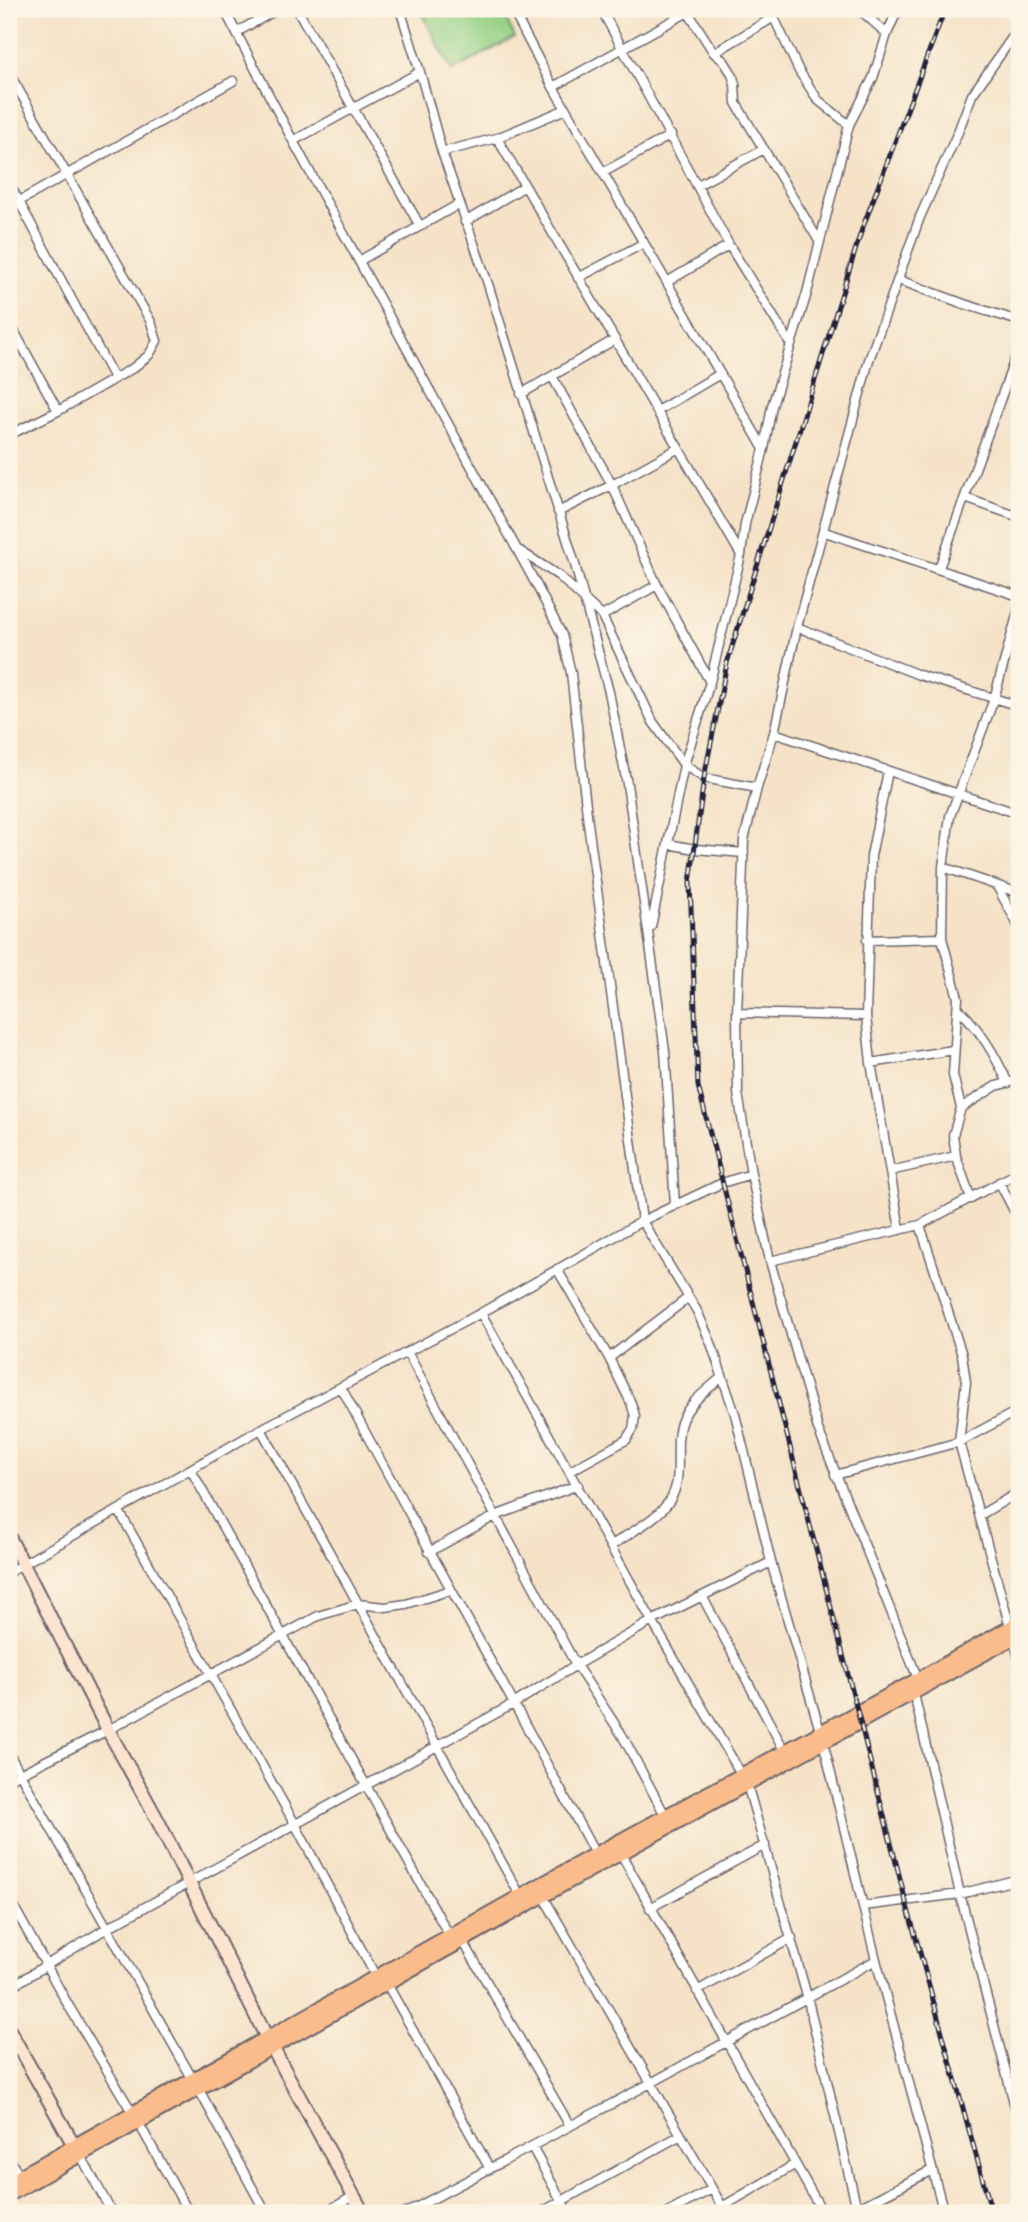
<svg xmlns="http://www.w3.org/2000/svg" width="1028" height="2222" font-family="'Comic Neue',sans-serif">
<rect width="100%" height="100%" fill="#fcf5e5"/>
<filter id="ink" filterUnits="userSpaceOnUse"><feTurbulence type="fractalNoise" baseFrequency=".0143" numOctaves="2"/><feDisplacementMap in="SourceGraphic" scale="14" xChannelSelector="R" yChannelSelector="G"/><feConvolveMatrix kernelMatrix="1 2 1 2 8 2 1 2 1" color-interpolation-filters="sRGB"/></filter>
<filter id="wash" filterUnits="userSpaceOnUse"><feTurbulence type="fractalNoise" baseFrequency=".00686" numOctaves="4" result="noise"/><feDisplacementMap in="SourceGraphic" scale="28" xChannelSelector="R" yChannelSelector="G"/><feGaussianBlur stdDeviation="1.57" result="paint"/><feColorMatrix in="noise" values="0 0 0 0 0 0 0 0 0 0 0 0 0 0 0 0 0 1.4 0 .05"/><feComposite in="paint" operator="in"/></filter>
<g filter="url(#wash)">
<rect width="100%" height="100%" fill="#f5e2c7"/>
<!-- green -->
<path fill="#96d287" stroke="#5c7a61" stroke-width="2" d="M420 9H501L515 37 452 71Z"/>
</g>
<g filter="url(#ink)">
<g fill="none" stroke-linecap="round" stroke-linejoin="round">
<!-- street casing -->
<g stroke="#6c656c" stroke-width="11">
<path id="street" d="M224 9 293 141 537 586 562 635 571 673 588 823 642 1221 697 1311 711 1343 735 1414 771 1562 823 1741 876 1960 944 2213
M297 9 420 226
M400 9 420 72 442 152 488 284 574 561 609 692 627 784 665 1051 675 1205
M512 9 553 87 764 449
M601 9 729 245 791 345
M686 9 714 53 724 61 732 74 735 84 736 103 819 241
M770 9 799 71 818 100 849 125
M859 9 887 34
M237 32 278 9
M714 53 774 17
M9 73 151 322 157 341 149 355 133 368 58 411 9 435
M553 87 688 12
M497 138 741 555
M293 141 420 72
M442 152 497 138 566 109
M604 172 671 135
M9 183 114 378
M698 185 764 149
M9 207 233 81
M465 222 525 186
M359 261 459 204
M578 278 644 243
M899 280 964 304 1019 321
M667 282 729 245
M9 322 58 411
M552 376 612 485 657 585 710 682
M521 394 614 340
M657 411 720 374
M965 498 1019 517
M558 512 612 485 677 449
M825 532 1019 596
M520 551 559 576 602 616 653 722 684 765 704 778 757 788
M939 568 1019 348
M602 616 657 585
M797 627 919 675 1019 706
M774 733 1019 814
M888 771 871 856 866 1016 871 1063 900 1229
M668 844 695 849 744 853
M943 867 1019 893
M997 886 1019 927
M651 927 684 765 710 682 741 555 745 524 764 449 772 406 807 293 849 125 873 78 887 34 898 9
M867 940 942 938
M958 1008C982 1032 994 1053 1008 1083
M737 1013 866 1016
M871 1063 953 1050
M961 1108 996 1086 1019 1080
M890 1171 956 1156
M999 1182 1019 1220
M971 1199 956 1156 953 1135 961 1108 953 1075 958 998 942 938 943 867 950 816 994 699 1019 608
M920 1225 962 1355 966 1382 959 1442 1010 1627
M770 1261 920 1225 1019 1172
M557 1269 609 1358 631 1403 635 1416 633 1429 626 1440 570 1471
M481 1313 652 1621 747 1784 807 1996 857 2209
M407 1352 576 1665 652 1621 771 1562
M609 1358 688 1298
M341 1387C424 1543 512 1697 595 1854
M261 1429 520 1895
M191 1470 449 1935
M835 1475 959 1442 1019 1410
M119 1511 295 1824 376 1977
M980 1515 1019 1492
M611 1546C629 1533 658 1519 670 1500 685 1477 672 1445 682 1420 690 1402 707 1390 722 1377
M429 1552 495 1516 578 1485
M9 1572 261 1429 481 1313 642 1221 722 1183 751 1174
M702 1596 784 1750
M1014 1639 1019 1658
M918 1679 818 1429 770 1261 751 1174 738 1093 737 1013 744 840 757 788 774 733 797 627 869 360 920 217 958 132 972 95 1014 35 1019 9
M914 1694 960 1894 1019 2122
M9 1754 192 2078
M9 1779 108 1730 318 1616 358 1604 385 1607 406 1604 451 1590
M621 1854 823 2213
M543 1896 726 2213
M9 1898 67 2003 132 2112
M863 1906 960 1894 1019 1879
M650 1908 765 1845
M463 1941 570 2126
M387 1984 490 2169
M9 1988 107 1928 515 1703 576 1665 622 1735 665 1815
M697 1991 792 1938
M198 2088 266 2213
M138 2122 189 2213
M532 2147 568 2213
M80 2154 112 2213
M9 2158 19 2176
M722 2207 794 2165
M324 2213 354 2196
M406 2213 651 2083 876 1960
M540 2213 681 2135
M667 2213 712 2189
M849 2213 932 2170"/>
</g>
<!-- secondary casing -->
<g stroke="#6c656c" stroke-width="16">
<path id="secondary" d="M9 1537 108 1730 157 1819 267 2038 363 2213
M9 2030 79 2154"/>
</g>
<!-- primary casing -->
<g stroke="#6c656c" stroke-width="16">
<path id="primary" d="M9 2182 595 1854 918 1679 1019 1622
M9 2195 543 1896 1019 1635"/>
</g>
<!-- street -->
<use href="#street" stroke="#fff" stroke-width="8"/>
<!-- secondary -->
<use href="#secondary" stroke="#fde4d1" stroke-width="12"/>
<!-- primary -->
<use href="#primary" stroke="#fabc8b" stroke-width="12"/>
<!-- rail casing -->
<g stroke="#22223b" stroke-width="5">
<path id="rail" d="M945 9 861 232 727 663 704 778 690 883 698 1086 906 1902 992 2213"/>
</g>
<!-- rail -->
<use href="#rail" stroke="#fcf5e5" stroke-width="2.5" stroke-dasharray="8" stroke-linecap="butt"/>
</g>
</g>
<!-- margin -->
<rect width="1028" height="2222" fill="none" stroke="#fcf5e5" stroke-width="35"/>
</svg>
